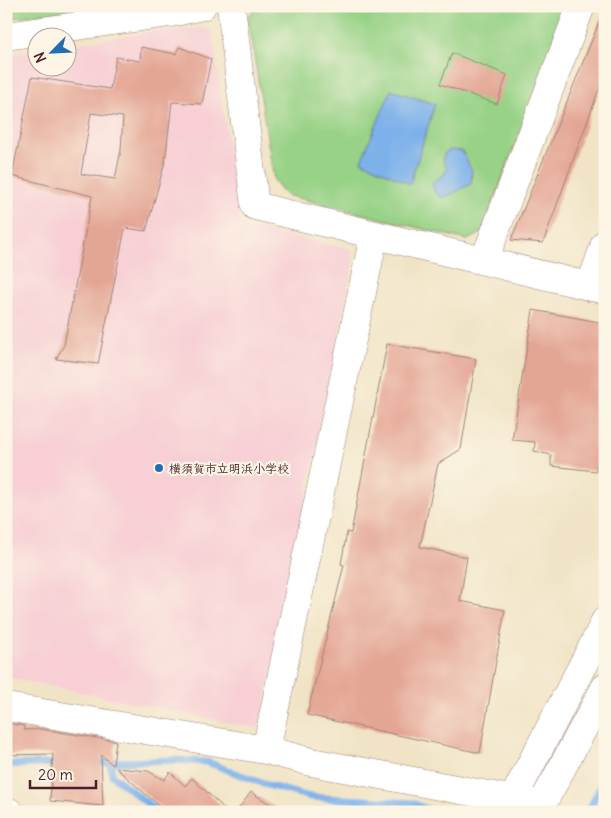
<svg xmlns="http://www.w3.org/2000/svg" width="611" height="818" font-family="Delius,'Klee One',sans-serif">
<rect width="100%" height="100%" fill="#fcf5e5"/>
<filter id="ink" filterUnits="userSpaceOnUse"><feTurbulence type="fractalNoise" baseFrequency=".02" numOctaves="2"/><feDisplacementMap in="SourceGraphic" scale="10" xChannelSelector="R" yChannelSelector="G"/><feConvolveMatrix kernelMatrix="1 2 1 2 8 2 1 2 1" color-interpolation-filters="sRGB"/></filter>
<filter id="wash" filterUnits="userSpaceOnUse"><feTurbulence type="fractalNoise" baseFrequency=".0096" numOctaves="4" result="noise"/><feDisplacementMap in="SourceGraphic" scale="20" xChannelSelector="R" yChannelSelector="G"/><feGaussianBlur stdDeviation="1.12" result="paint"/><feColorMatrix in="noise" values="0 0 0 0 0 0 0 0 0 0 0 0 0 0 0 0 0 1.4 0 .05"/><feComposite in="paint" operator="in"/></filter>
<g filter="url(#wash)">
<rect width="100%" height="100%" fill="#f1e4c6"/>
<!-- built -->
<path fill="#f7cfd4" d="M208 28 212 32 240 226 350 249 354 259 260 729 6 677V55L37 50 38 68H68V45L154 31Z"/>
<!-- green -->
<path fill="#97d286" stroke="#707858" d="M6 6H98L6 19Z
M262 6H567L482 233 467 240 286 195 274 180 248 17 256 7Z"/>
<!-- water -->
<path fill="#7cb1ea" stroke="#63688a" d="M391 90 435 104 410 184 361 161Z
M450 150 462 151 472 171 471 184 452 194 441 198 435 192 432 184C438 176 443 178 447 169L443 160 444 154Z"/>
<g fill="none" stroke-linecap="round" stroke-linejoin="round">
<!-- stream -->
<path stroke="#7cb1ea" stroke-width="7" d="M110 762 112 775 158 812
M92 763 175 760 207 762 267 785 310 797 412 803 434 812
M6 765 61 763
M588 812 605 777"/>
</g>
<g id="blocks">
<!-- building -->
<path fill="#e4a694" fill-rule="evenodd" d="M604 10 605 73 543 243 511 240Z
M141 47 176 54 179 47 211 59 202 104 172 102 165 162 146 231 125 228 98 364 56 359 64 345 92 196 12 176 32 77 110 89 116 57 140 61ZM91 113 123 117 121 150 115 179 81 174Z
M452 53 507 75 497 104 440 84Z
M533 310 605 323V417L596 471 551 466V455L534 451 535 442 512 440Z
M387 344 476 359 461 449 438 464 420 547 467 557 460 601 505 610 480 753 307 715 344 565 341 564 347 532 351 533Z
M6 723 24 726V730L41 729 116 741 113 765 101 755 103 806 50 801 53 754 6 755Z
M116 768 148 771 164 780 170 772 185 786 192 778 228 812H166Z
M251 792 283 812H236Z"/>
</g>
</g>
<g filter="url(#ink)">
<use href="#blocks" fill-opacity="0" stroke="#9e8278" stroke-width="1"/>
<g fill="none" stroke-linecap="round" stroke-linejoin="round">
<!-- minor casing -->
<g stroke="#9e8278" stroke-width="29">
<path id="minor" d="M231 6 255 206 605 290
M6 36 170 13 202 6
M484 261 581 6
M590 287 605 244
M6 707 266 750 311 762 542 805
M266 750 374 235
M6 812H9
M506 812 600 632 605 621
M538 812 605 688"/>
</g>
<!-- minor -->
<use href="#minor" stroke="#fff" stroke-width="28"/>
</g>
</g>
<!-- markers -->
<circle fill="#1f6fb2" stroke="#fcf5e5" stroke-width="2" cx="159" cy="468" r="5"/>
<g text-anchor="middle" dominant-baseline="central" stroke-width="4.5" stroke-linejoin="round" paint-order="stroke">
<!-- poi labels -->
<g font-size="12" font-weight="bold" fill="#4a1f2b" stroke="#fcf5e5" text-anchor="start">
<text x="169" y="468">横須賀市立明浜小学校</text>
</g>
</g>
<!-- margin -->
<rect width="611" height="818" fill="none" stroke="#fcf5e5" stroke-width="25"/>
<!-- north arrow -->
<g transform="translate(52 52) rotate(246)"><circle r="24" fill="#fcf5e5" stroke="#b59f9b"/>
<path d="M0-4L9 19L0 12L-9 19Z" fill="#1f6fb2"/>
<text y="-8" font-size="14" font-weight="bold" text-anchor="middle" fill="#4a1f2b">N</text>
</g>
<!-- scale -->
<path d="M30 780v8h66v-8" fill="none" stroke="#4a1f2b" stroke-width="2.5"/>
<text x="38" y="780" font-size="15" fill="#4a1f2b" stroke="#fcf5e5" stroke-width="4" paint-order="stroke">20 m</text>
</svg>
